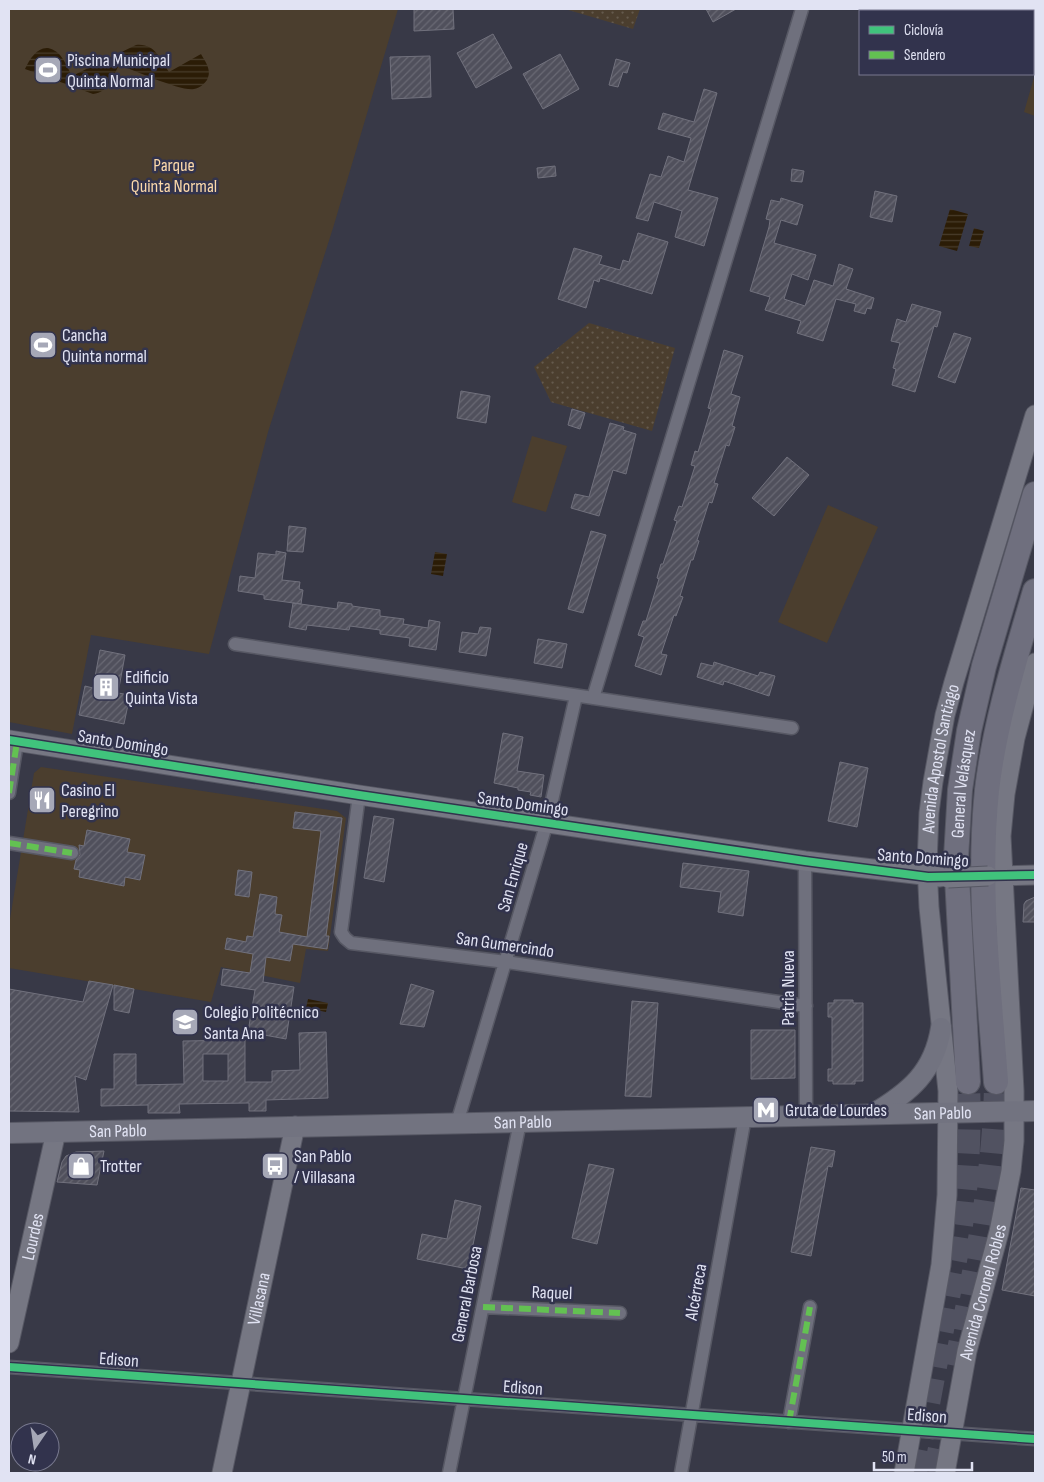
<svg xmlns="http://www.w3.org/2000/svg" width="1044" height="1482" font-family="'Sofia Sans Condensed',sans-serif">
<defs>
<pattern id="grass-dots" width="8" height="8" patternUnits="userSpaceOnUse" patternTransform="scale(1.25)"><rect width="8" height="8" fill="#4b3e2e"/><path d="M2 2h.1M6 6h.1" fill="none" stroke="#655a4d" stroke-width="1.8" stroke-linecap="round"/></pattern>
<pattern id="water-rules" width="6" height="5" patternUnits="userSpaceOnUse" patternTransform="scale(1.25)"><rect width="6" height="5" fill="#2b1c06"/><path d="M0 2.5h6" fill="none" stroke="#493d2b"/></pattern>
<pattern id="building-hatch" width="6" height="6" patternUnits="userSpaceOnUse" patternTransform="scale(1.25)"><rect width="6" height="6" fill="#50505c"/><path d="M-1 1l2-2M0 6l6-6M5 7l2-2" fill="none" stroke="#696974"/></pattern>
</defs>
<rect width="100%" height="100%" fill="#383947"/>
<!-- grass -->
<path fill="url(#grass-dots)" d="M565 9H640L633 29Z
M589 323 675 348 652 431 551 402 534 367Z"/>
<!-- park -->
<path fill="#4b3e2e" d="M9 9H398L333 228 268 432 209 654 91 635 72 734 9 722Z
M1035 74V116L1024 112Z
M532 436 567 446 546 512 512 502Z
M828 505 878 527 827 643 778 622Z
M41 767 337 811 346 818 328 951 306 949 300 983 221 967 211 1002 9 968V925L34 773Z"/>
<!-- water -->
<path fill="url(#water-rules)" d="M136 45C155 43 160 59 169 72L201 54C206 63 212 70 207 80 204 84 200 88 194 89 182 92 134 70 119 65 112 78 109 92 93 94L25 69C31 55 44 38 60 55 65 61 68 69 72 76Z
M950 209 968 214 957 251 939 246Z
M974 228 984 231 979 248 969 246Z
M435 552 447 554 443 576 431 574Z
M308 999 328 1003 326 1012 306 1008Z"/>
<!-- building -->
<path fill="url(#building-hatch)" stroke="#71717d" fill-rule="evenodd" d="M414 9H453L454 29 414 31Z
M706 9H736L713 22Z
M493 34 512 68 476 88 457 53Z
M560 54 579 89 543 109 523 74Z
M430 56 431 97 392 99 390 57Z
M616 59 630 63 627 73 623 72 618 87 609 85Z
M704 89 717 93 688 190 718 198 704 246 675 237 682 211 654 202 648 221 636 218 650 174 661 177 668 156 684 162 691 138 658 129 663 113 694 122Z
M555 166 556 176 538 178 537 168Z
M792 169 804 171 802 182 791 181Z
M875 191 897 196 892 222 870 217Z
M781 198 803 205 797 225 781 220 774 243 816 255 808 280 792 274 784 299 805 306 814 280 833 286 839 264 853 269 846 289 874 298 871 309 867 308 865 314 854 311 856 304 836 299 823 341 797 333 801 321 765 310 770 297 750 291 769 227 770 220 766 219 770 204 771 200 780 202Z
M638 233 668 242 652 294 600 278 599 282 594 280 586 308 558 299 574 248 602 256 599 264 620 270 623 260 629 262Z
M912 304 941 312 937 327 934 326 915 392 892 385 896 369 893 368 900 343 891 341 897 319 906 322Z
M954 333 971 338 955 383 938 377Z
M724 350 743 356 731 394 740 397 732 426 735 427 729 446 726 445 714 483 718 484 712 503 709 502 697 540 699 541 693 560H691L680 596 683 597 676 616 674 615 661 654 667 655 661 675 635 666 644 637 638 635 643 621H646L659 579 657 578 661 564H663L677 521 674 520 679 506 682 507 695 466 691 465 695 451 698 452 711 409 708 408Z
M461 391 490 396 486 423 457 418Z
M572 409 585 413 580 429 568 425Z
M610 423 624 427 623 430 636 434 626 474 613 470 599 516 571 508 575 494 589 497Z
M787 457 809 475 774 516 752 498Z
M289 526 306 528 303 552 287 551Z
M591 531 606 535 583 613 568 609Z
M276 551 286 553 282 580 300 582 299 589 303 590 301 604 264 599V595L238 591 240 576 255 578 258 553 276 555Z
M338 602 352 604V606L380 610V616L404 619 403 624 428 628 429 620 440 622 436 650 409 646 410 638 380 634V630L350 626 349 630 307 625 306 630 289 627 293 603 337 609Z
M480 627 491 628 486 656 459 652 462 632 478 634Z
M538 639 567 644 562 668 534 663Z
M100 650 125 655 118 693 130 695 124 724 79 715 85 686 93 688Z
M714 662 758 676 760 672 775 676 769 696 724 681 723 685 697 677 701 663 713 666Z
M503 733 523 737 517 771 544 775 541 797 530 795 531 792 518 790V788L494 783Z
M840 762 868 768 857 827 828 821Z
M295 812 342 818 326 936H329L327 949 293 944 290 961 266 957 263 982 294 987 286 1039 248 1032 255 990 221 985 223 969 250 973 253 954 225 949 227 938 246 942 247 936 253 937 260 894 277 897 275 914 282 915 279 932 307 937 321 831 293 828Z
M374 816 394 819 384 882 364 878Z
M87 830 130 839 127 852 145 855 140 880 125 877 124 886 79 877 80 870 74 869 76 860 80 855 79 845 84 846Z
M683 863 749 871 743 916 718 912 721 892 680 887Z
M238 870 252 872 249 897 235 895Z
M1035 897V922H1023L1024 904 1026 901Z
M89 981 113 985 86 1080 75 1076 79 1112 9 1111V989L83 1002Z
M411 984 434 991 424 1027 400 1024Z
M114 985 134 989 129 1013 114 1010Z
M834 1000H853V1003H863V1081H855V1084H833V1081H828V1069H832V1017H828V1003H834Z
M632 1001 658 1003 651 1097 625 1096Z
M751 1030H795V1078L751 1079Z
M326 1032 328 1098 266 1100V1111H249V1103L179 1104 180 1113H148V1105L101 1106V1089H114V1054H136V1085L184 1084 183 1041 245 1040V1082H272V1071L300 1070 299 1033ZM203 1054H228V1081H203Z
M811 1147 835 1151 832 1167 828 1166 811 1256 791 1252Z
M104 1151 97 1185 57 1182 62 1162 66 1156 76 1152Z
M589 1164 614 1169 597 1244 572 1238Z
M1021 1188 1035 1190V1296L1002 1290Z
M455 1200 481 1206 468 1269 417 1259 422 1234 447 1239Z"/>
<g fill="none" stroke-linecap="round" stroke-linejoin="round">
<!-- highway-tunnel -->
<path stroke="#515261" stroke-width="24" stroke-dasharray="24 12" stroke-linecap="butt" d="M956 1366C974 1270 995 1180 996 1082
M915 1473 959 1239C967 1187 970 1135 968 1082
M935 1473 947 1414"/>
<!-- street casing -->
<g stroke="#575864" stroke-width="15">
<path id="street" d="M235 644 792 728
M593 698 802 9
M9 793 17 742
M359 795 341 932 345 938 351 943 506 962 806 1006
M9 843 72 853
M805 861 806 1115
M457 1123 547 822 576 696
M483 1307 620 1313
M9 1367 1035 1439
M789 1422 810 1307
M449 1473 520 1122
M681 1473 745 1117"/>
</g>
<!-- secondary casing -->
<g stroke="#575864" stroke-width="21">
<g id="secondary">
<path d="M9 740 359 795 805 861 940 877"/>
<path d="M992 876 1035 875"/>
<path id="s1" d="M9 1343 56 1132"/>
<path id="s2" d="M222 1473 295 1126"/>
<path id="s3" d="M904 1473 941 1265 947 1195 948 1091 929 907 927 865 929 813 933 782 945 715 954 682 1035 415"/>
<path id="s4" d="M945 1473 967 1351 999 1232 1011 1171 1014 1141V1091L1001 836 1005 794 1015 738 1035 663"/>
</g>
</g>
<!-- primary casing -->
<g stroke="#575864" stroke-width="22">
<g id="primary">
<path d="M873 1114C910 1092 934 1072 941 1028"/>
<path id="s5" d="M9 1133 1035 1111"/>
</g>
</g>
<!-- highway casing -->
<g stroke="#575864" stroke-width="26">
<g id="highway">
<path id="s6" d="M968 1082 956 858 960 790 969 731 984 666 1035 494"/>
<path d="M996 1082C989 985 977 887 987 790 995 722 1016 656 1035 591"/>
</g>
</g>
<!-- street -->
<use href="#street" stroke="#6f707d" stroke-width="12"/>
<!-- secondary -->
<use href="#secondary" stroke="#767783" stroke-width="19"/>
<!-- primary -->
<use href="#primary" stroke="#727380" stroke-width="20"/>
<!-- highway -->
<use href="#highway" stroke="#6f6f7e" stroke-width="24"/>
<!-- secondary-bridge casing -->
<g stroke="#575864" stroke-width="21" stroke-linecap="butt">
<path id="secondary-bridge" d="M948 878 988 876"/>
</g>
<!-- secondary-bridge -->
<use href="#secondary-bridge" stroke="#767783" stroke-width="19"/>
<!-- quiet -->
<path stroke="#63c152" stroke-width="6" stroke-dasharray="12 6" stroke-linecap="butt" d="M9 793 17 742
M9 843 72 853
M483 1307 620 1313
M789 1422 810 1307"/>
<!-- cycleway casing -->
<g stroke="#32334d" stroke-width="11">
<path id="cycleway" d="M9 740 359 795 805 861 928 877 1035 875
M9 1367 1035 1439"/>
</g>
<!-- cycleway -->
<use href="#cycleway" stroke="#40c37c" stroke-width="8"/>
</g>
<!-- icons -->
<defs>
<g id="stadium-square" transform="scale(1.4375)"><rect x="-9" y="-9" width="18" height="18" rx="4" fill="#a6a8b7" stroke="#32334d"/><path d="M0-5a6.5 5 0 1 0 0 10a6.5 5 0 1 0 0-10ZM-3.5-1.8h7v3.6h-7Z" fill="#fff"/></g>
<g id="building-square" transform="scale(1.4375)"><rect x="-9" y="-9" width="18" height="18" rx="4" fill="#a6a8b7" stroke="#32334d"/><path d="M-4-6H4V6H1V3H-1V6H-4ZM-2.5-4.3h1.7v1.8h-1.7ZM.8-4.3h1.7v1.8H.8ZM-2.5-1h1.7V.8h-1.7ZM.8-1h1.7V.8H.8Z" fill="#fff"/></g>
<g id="restaurant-square" transform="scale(1.4375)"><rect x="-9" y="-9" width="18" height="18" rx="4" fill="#a6a8b7" stroke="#32334d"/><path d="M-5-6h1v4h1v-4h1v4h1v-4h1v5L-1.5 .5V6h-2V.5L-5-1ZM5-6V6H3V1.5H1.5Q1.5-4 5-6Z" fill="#fff"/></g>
<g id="school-square" transform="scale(1.4375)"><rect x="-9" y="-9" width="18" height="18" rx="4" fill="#a6a8b7" stroke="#32334d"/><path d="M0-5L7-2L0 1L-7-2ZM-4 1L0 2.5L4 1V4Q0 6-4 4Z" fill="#fff"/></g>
<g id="metro-square" transform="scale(1.4375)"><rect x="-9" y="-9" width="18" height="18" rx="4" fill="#a6a8b7" stroke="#32334d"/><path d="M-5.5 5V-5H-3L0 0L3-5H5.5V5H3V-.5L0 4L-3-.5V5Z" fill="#fff"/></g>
<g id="shop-square" transform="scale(1.4375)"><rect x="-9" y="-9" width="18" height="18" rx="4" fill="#a6a8b7" stroke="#32334d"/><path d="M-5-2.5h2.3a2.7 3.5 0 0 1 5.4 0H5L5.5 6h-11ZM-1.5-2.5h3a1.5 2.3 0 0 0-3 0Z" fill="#fff"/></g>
<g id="bus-square" transform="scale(1.4375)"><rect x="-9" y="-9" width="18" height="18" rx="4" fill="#a6a8b7" stroke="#32334d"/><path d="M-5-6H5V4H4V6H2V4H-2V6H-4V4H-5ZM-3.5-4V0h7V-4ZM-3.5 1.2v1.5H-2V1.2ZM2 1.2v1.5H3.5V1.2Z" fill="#fff"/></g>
</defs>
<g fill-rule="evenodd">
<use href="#stadium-square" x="48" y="70"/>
<use href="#stadium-square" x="43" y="345"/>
<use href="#building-square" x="106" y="687"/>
<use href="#restaurant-square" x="42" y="800"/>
<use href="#school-square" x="185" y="1022"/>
<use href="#metro-square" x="766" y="1110"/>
<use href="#shop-square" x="81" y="1166"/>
<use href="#bus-square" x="275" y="1166"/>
</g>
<g text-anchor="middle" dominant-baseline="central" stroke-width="5" stroke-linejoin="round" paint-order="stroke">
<!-- poi labels -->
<g font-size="18" fill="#e1e3f3" stroke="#32334d" text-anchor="start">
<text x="67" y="60">Piscina Municipal<tspan x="67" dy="21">Quinta Normal</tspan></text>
<text x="62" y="335">Cancha<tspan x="62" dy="21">Quinta normal</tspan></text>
<text x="125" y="677">Edificio<tspan x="125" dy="21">Quinta Vista</tspan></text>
<text x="61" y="790">Casino El<tspan x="61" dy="21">Peregrino</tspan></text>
<text x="204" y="1012">Colegio Politécnico<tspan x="204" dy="21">Santa Ana</tspan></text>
<text x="785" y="1110">Gruta de Lourdes</text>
<text x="294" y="1156">San Pablo<tspan x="294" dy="21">/ Villasana</tspan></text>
<text x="100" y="1166">Trotter</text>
</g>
<!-- park labels -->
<g font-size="18" fill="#fcd9aa" stroke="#32334d">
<text x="174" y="165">Parque<tspan x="174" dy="21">Quinta Normal</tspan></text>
</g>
<!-- street labels -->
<g font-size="18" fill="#e1e3f3" stroke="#32334d">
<text transform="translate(123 743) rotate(9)">Santo Domingo</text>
<text stroke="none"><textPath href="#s3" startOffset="720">Avenida Apostol Santiago</textPath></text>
<text stroke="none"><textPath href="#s6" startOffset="299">General Velásquez</textPath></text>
<text transform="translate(523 804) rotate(8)">Santo Domingo</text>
<text transform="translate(923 858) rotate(4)">Santo Domingo</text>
<text transform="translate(513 877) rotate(-74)">San Enrique</text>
<text transform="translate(505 945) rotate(8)">San Gumercindo</text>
<text transform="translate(788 988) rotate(-90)">Patria Nueva</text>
<text stroke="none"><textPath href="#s5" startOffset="934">San Pablo</textPath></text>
<text stroke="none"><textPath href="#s5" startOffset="514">San Pablo</textPath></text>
<text stroke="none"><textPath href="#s5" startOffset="109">San Pablo</textPath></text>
<text stroke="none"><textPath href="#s1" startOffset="109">Lourdes</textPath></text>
<text transform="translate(696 1292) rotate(-80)">Alcérreca</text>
<text stroke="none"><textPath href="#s4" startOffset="185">Avenida Coronel Robles</textPath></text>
<text transform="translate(552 1293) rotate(2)">Raquel</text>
<text transform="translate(467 1294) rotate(-79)">General Barbosa</text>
<text stroke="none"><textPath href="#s2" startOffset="178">Villasana</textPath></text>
<text transform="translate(119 1360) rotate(4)">Edison</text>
<text transform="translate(523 1388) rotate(4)">Edison</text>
<text transform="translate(927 1416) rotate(4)">Edison</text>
</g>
</g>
<!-- border -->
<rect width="1044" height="1482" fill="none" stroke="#e1e3f3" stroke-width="20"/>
<!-- legend -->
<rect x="859" y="10" width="175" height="65" fill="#32334d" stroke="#78798f"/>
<rect x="869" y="26" width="25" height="8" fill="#40c37c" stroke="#78798f"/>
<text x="904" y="35" font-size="15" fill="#e1e3f3">Ciclovía</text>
<rect x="869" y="51" width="25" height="8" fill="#63c152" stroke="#78798f"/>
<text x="904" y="60" font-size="15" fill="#e1e3f3">Sendero</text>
<!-- north arrow -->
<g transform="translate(35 1447) rotate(193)"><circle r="24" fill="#32334d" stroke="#78798f"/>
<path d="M0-4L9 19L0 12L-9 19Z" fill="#a6a8b7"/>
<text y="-8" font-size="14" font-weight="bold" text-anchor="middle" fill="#e1e3f3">N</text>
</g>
<!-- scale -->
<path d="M874 1462v8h98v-8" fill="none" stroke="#e1e3f3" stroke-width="2.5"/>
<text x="882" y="1462" font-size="15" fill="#e1e3f3" stroke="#32334d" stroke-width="4" paint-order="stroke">50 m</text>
</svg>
